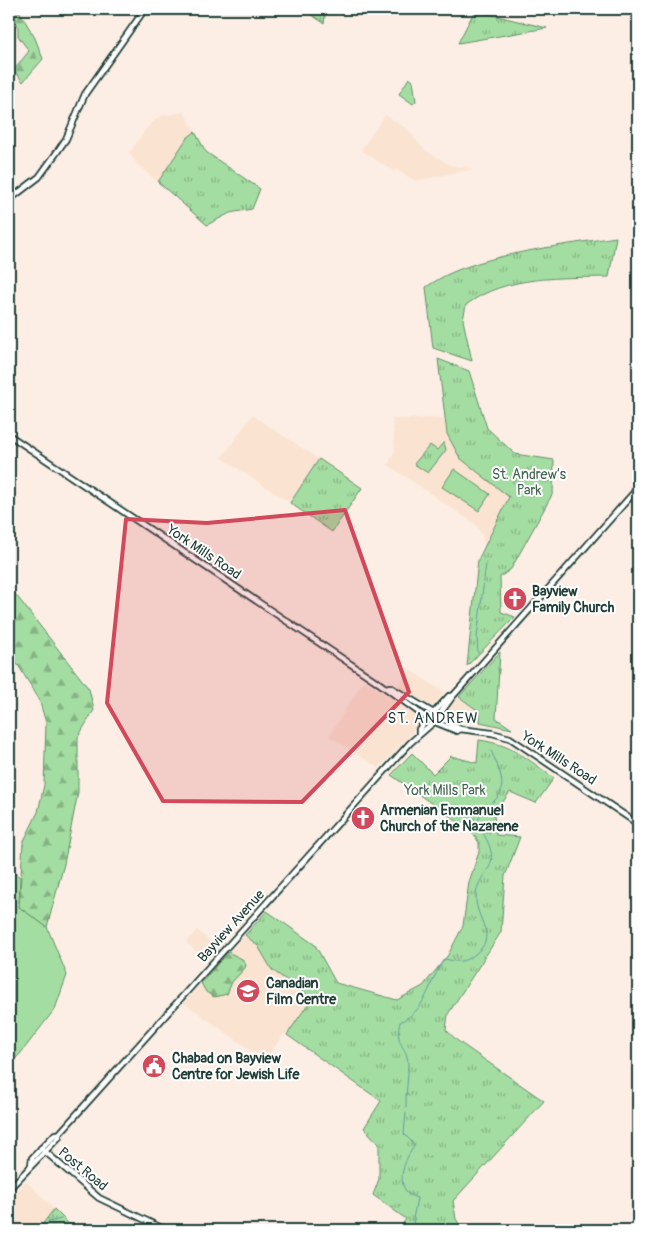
<svg xmlns="http://www.w3.org/2000/svg" width="647" height="1239" font-family="Pangolin,sans-serif">
<defs>
<pattern id="forest-firs" width="22" height="20" patternUnits="userSpaceOnUse" patternTransform="scale(1.25)"><rect width="22" height="20" fill="#a4dda1"/><path d="M5 1l3.5 6h-7zM16 11l3.5 6h-7z" fill="#85b484"/></pattern>
<pattern id="park-tufts" width="24" height="20" patternUnits="userSpaceOnUse" patternTransform="scale(1.25)"><rect width="24" height="20" fill="#a4dda1"/><path d="M3 7l-1-3M5 7V3M7 7l1-3M15 17l-1-3M17 17v-4M19 17l1-3" fill="none" stroke="#85b484"/></pattern>
</defs>
<rect width="100%" height="100%" fill="#fceee4"/>
<filter id="ink" filterUnits="userSpaceOnUse"><feTurbulence type="fractalNoise" baseFrequency=".02" numOctaves="2"/><feDisplacementMap in="SourceGraphic" scale="10" xChannelSelector="R" yChannelSelector="G"/><feConvolveMatrix kernelMatrix="1 2 1 2 8 2 1 2 1" color-interpolation-filters="sRGB"/></filter>
<g filter="url(#ink)">
<!-- built -->
<path fill="#fae3d1" d="M184 112 195 132 187 138 158 182 137 164 129 153 148 127 160 116Z
M385 115 406 128 425 150 450 165 474 169 415 181 396 169 394 171 361 150Z
M252 415 319 459 290 503 222 458Z
M444 418 447 434 509 497 484 546 482 535 475 524 388 465 395 450 392 419Z
M409 669 444 692 432 707 398 687Z
M364 680 424 720 379 768 329 736Z
M458 698 475 709 479 724 461 722 446 717 445 712Z
M197 930 217 948 206 961 186 942Z
M245 935 258 946 272 970 312 998 287 1035 284 1034 265 1060 184 1003Z
M26 1181 54 1209 38 1230H9V1201Z"/>
<!-- green -->
<path fill="#a4dda1" stroke="#628d6a" d="M409 78 413 81 416 101 413 104 399 94Z
M454 469 490 494 479 511 442 487Z
M9 869 20 877 19 907 47 927 67 975 55 1009 20 1054 9 1065Z"/>
<!-- forest -->
<path fill="url(#forest-firs)" stroke="#628d6a" d="M9 9H18L35 38 43 59 23 82 14 70 29 51 18 36V28Z
M9 586 89 689 94 710 78 737V792L64 864 47 927 19 907 23 843 38 812 44 785 46 723 39 699 18 665 9 657Z
M228 952 242 959 246 965 245 968 232 982 227 994 214 997 206 992 201 983Z"/>
<!-- park -->
<path fill="url(#park-tufts)" stroke="#628d6a" d="M302 9H326L324 23Z
M475 10 480 12 547 28 458 43Z
M195 132 206 152 260 189 252 209 230 213 207 225 158 182 187 138Z
M616 237 609 277C562 278 505 275 466 305L463 320 472 361 433 348 426 287C434 282 443 276 453 272 500 252 565 245 616 237Z
M438 359 469 371 487 428 515 454 554 460 553 493 511 569 500 577 501 612 515 617 467 666 478 560 509 497 460 458 447 434Z
M444 442 446 450 428 473 414 464 430 445 437 450Z
M319 459 362 488 332 532 290 503Z
M500 652 496 718 512 729 480 722V712L459 697Z
M479 740C514 745 527 759 554 778L536 803 510 792 494 814 496 835 520 837 505 876 501 932 448 1014 446 1030 459 1042 544 1101 453 1201 456 1219 463 1230H398L406 1219 373 1195 379 1179V1144L364 1128 381 1101 287 1035 312 998 272 970 258 946 245 935 267 911 315 945 336 983 397 1000 423 986 448 955 463 926 469 882 479 852V843L475 836 462 825 391 775 412 753 433 774 451 756 477 763Z
M54 1209 73 1228 70 1230H38Z"/>
<g fill="none" stroke-linecap="round" stroke-linejoin="round">
<!-- stream -->
<path stroke="#629aa4" stroke-width="1" d="M478 653 477 638 486 563
M456 961C463 962 468 959 474 955 500 936 475 920 476 897 476 886 482 878 488 869 498 855 485 836 477 823 481 810 487 808 496 799 509 786 497 764 491 751
M406 1107C405 1093 409 1078 408 1063 407 1045 394 1046 400 1022 428 1009 428 983 444 959L455 961
M406 1113 404 1134 413 1143 414 1147C406 1156 396 1181 407 1192 409 1195 414 1197 417 1198L413 1219 414 1230
M46 1230 48 1222 61 1219"/>
<!-- tertiary casing -->
<g stroke="#1f3d34" stroke-width="8">
<path id="tertiary" d="M9 200 39 177 55 155 66 139 85 94 145 9
M41 1148 99 1198 166 1230"/>
</g>
<!-- secondary casing -->
<g stroke="#1f3d34" stroke-width="8">
<path id="secondary" d="M9 435 376 681 428 719 457 731 460 729 492 733 510 738 638 824
M386 688 390 687 460 729
M419 734V729L449 696H453
M31 1165 32 1158 55 1134H59
M9 1189 59 1137V1134L410 743 434 722 453 696 638 488"/>
</g>
<!-- tertiary -->
<use href="#tertiary" stroke="#fff" stroke-width="4.5"/>
<!-- secondary -->
<use href="#secondary" stroke="#fff" stroke-width="4.5"/>
</g>
</g>
<!-- marked area -->
<path fill="#d1495b" fill-opacity="0.2" stroke="#d1495b" stroke-width="4" stroke-linejoin="round" d="M345 510 409 692 302 802 163 801 107 703 126 519 207 523Z"/>
<!-- icons -->
<defs>
<g id="church-disc" transform="scale(1.25)"><circle r="9.5" fill="#d1495b" stroke="#fff"/><path d="M-1.2-6h2.4v3.5h3.3v2.4h-3.3V6h-2.4V-.1h-3.3v-2.4h3.3Z" fill="#fff"/></g>
<g id="university-disc" transform="scale(1.25)"><circle r="9.5" fill="#d1495b" stroke="#fff"/><path d="M0-5L7-2L0 1L-7-2ZM-4 1L0 2.5L4 1V4Q0 6-4 4Z" fill="#fff"/></g>
<g id="civic-disc" transform="scale(1.25)"><circle r="9.5" fill="#d1495b" stroke="#fff"/><path d="M-.6-6.5H3V-4.5H.6V-3L4-1V1h2V6H-6V1h2V-1L-.6-3ZM-1.2 2.5V6h2.4V2.5Z" fill="#fff"/></g>
</defs>
<g fill-rule="evenodd">
<use href="#church-disc" x="515" y="599"/>
<use href="#church-disc" x="363" y="818"/>
<use href="#university-disc" x="248" y="991"/>
<use href="#civic-disc" x="154" y="1066"/>
</g>
<g text-anchor="middle" dominant-baseline="central" stroke-width="4" stroke-linejoin="round" paint-order="stroke">
<!-- park labels -->
<g font-size="14" fill="#40654f" stroke="#fff">
<text x="529" y="474">St. Andrew’s<tspan x="529" dy="16">Park</tspan></text>
<text x="445" y="790">York Mills Park</text>
</g>
<!-- street labels -->
<g font-size="14" fill="#1f3d34" stroke="#fff">
<text transform="translate(204 552) rotate(34)">York Mills Road</text>
<text transform="translate(559 758) rotate(33)">York Mills Road</text>
<text transform="translate(231 926) rotate(-48)">Bayview Avenue</text>
<text transform="translate(83 1169) rotate(40)">Post Road</text>
</g>
<!-- poi labels -->
<g font-size="14" font-weight="bold" fill="#1f3d34" stroke="#fff" text-anchor="start">
<text x="532" y="591">Bayview<tspan x="532" dy="16">Family Church</tspan></text>
<text x="380" y="810">Armenian Emmanuel<tspan x="380" dy="16">Church of the Nazarene</tspan></text>
<text x="266" y="983">Canadian<tspan x="266" dy="16">Film Centre</tspan></text>
<text x="172" y="1058">Chabad on Bayview<tspan x="172" dy="16">Centre for Jewish Life</tspan></text>
</g>
<!-- neighbourhood labels -->
<g font-size="15" letter-spacing="1" fill="#1f3d34" stroke="#fff">
<text x="433" y="718">ST. ANDREW</text>
</g>
</g>
<!-- margin -->
<rect width="647" height="1239" fill="none" stroke="#fff" stroke-width="30"/>
<rect x="15" y="15" width="617" height="1209" fill="none" stroke="#1f3d34" stroke-width="2" filter="url(#ink)"/>
</svg>
